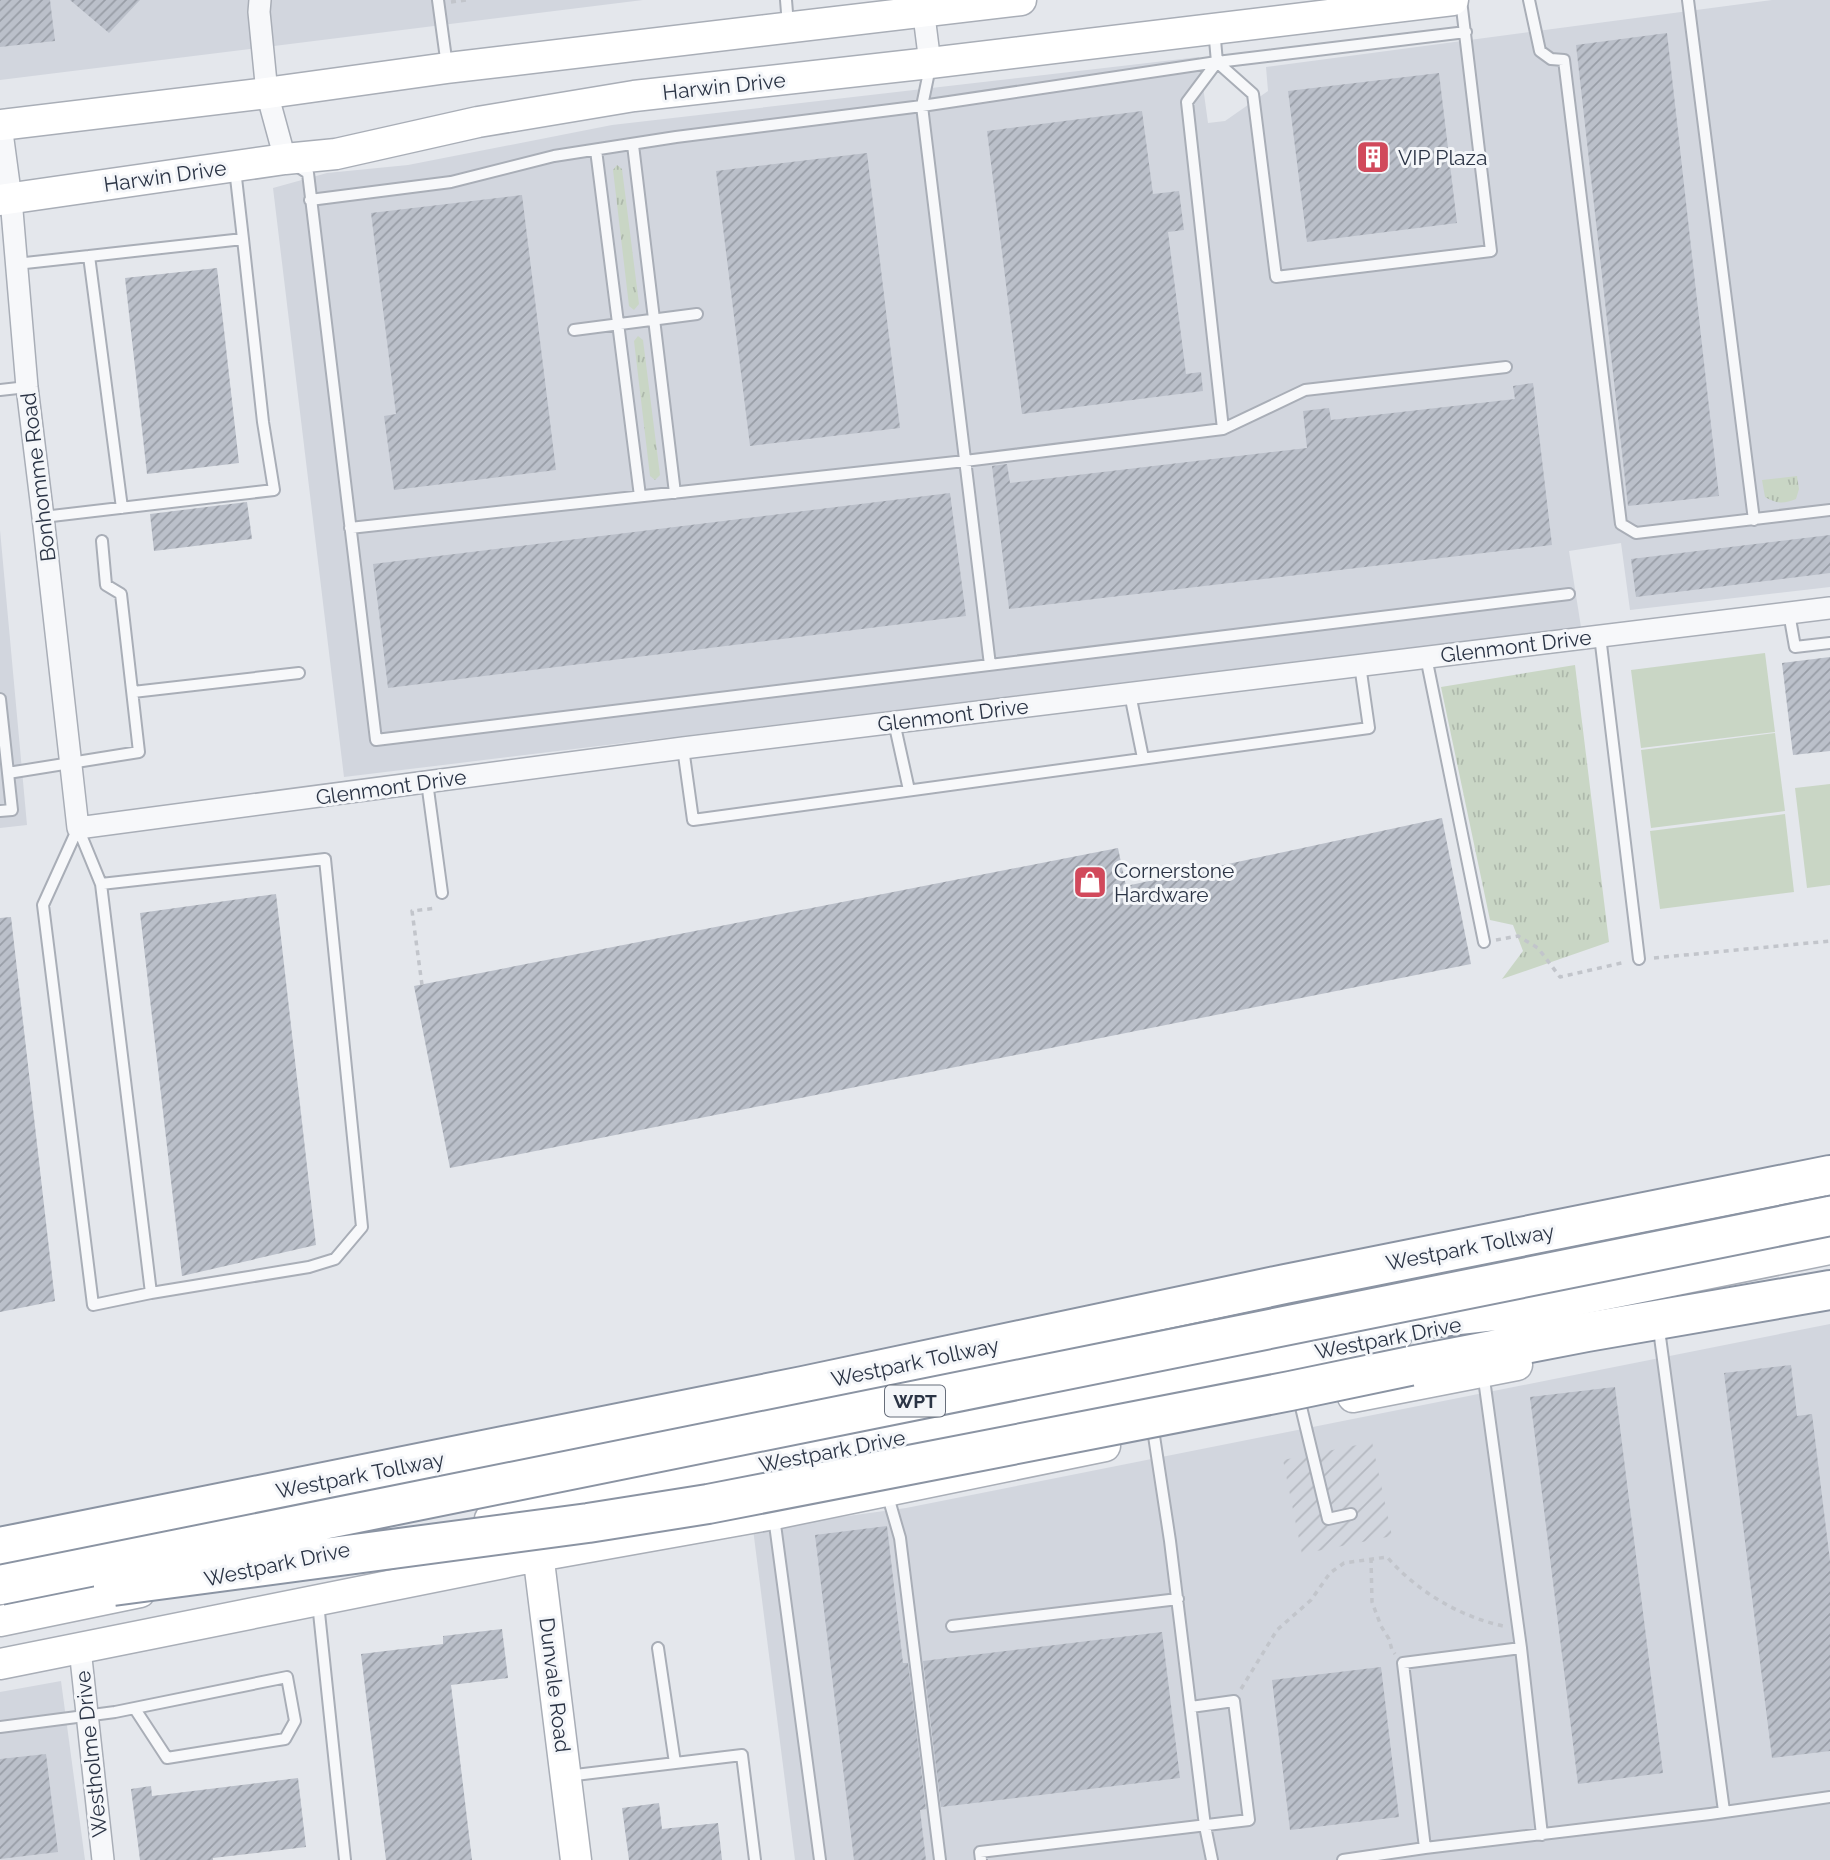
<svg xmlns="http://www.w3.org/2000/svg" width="1830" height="1860" font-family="Raleway,sans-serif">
<defs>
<pattern id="industrial-furrows" width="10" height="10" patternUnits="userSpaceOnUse" patternTransform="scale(1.75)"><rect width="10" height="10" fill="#d2d6de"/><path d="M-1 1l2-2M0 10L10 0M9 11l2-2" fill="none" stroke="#b4b8c0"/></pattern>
<pattern id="grass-tufts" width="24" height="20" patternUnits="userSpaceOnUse" patternTransform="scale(1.75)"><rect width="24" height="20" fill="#c9d6c5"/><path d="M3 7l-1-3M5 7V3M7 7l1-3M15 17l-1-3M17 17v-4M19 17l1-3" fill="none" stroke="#adb8ab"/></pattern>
<pattern id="building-hatch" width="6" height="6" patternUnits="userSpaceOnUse" patternTransform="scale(1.75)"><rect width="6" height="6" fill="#bbc0ca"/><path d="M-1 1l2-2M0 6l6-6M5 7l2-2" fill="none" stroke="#989da6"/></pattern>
</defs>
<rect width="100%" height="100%" fill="#e4e7ec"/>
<!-- built -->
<path fill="#d2d6de" d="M0 0H643L0 80Z
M1772 0H1830V587L1630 610 1621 543 1569 551 1581 627 344 777 273 188 327 173 408 165 612 125 1199 57 1208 123 1225 121 1268 91 1266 67Z
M0 530 27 825 0 828Z
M1830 1324V1860H795L753 1529 906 1508Z
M61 1681 85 1860H0V1692Z"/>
<!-- industrial -->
<path fill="url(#industrial-furrows)" d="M1372 1442 1392 1536 1302 1554 1283 1460Z"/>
<!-- grass -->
<path fill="url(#grass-tufts)" d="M617 165 622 169 639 304 634 310 629 306 613 170Z
M638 336 643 340 660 475 655 480 650 476 634 341Z
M1797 476 1799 489 1796 499C1784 504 1777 504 1765 497L1762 480Z
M1575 665 1609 942 1502 979 1523 951 1513 925 1490 920 1441 687Z"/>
<!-- garden -->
<path fill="#c9d6c5" d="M1765 653 1775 732 1641 748 1631 670Z
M1775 733 1785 811 1651 828 1641 750Z
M1830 784V885L1807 888 1795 788Z
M1785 814 1794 892 1660 909 1650 831Z"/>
<!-- building -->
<path fill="url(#building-hatch)" d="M0 0H50L55 41 0 47Z
M70 0H140L109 33Z
M1667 33 1719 496 1628 506 1576 45Z
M1439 73 1457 223 1307 242 1288 91Z
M1142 111 1153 194 1179 191 1184 230 1168 232 1186 374 1201 372 1203 391 1022 414 987 131Z
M867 153 900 428 750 446 716 171Z
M522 195 556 470 394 490 384 416 396 414 371 213Z
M217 268 239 463 147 474 125 278Z
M1533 383 1552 545 1009 609 992 466 1007 464 1010 483 1307 448 1303 411 1329 408 1331 420 1515 399 1513 386Z
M950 493 966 616 388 688 373 564Z
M247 502 252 539 154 551 150 514Z
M1830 535V573L1636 597 1631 559Z
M1830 657V751L1793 755 1782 663Z
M1442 818 1471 964 450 1168 414 986 1118 848 1126 886Z
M276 894 316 1245 182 1276 140 913Z
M11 917 55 1301 0 1312V918Z
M1791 1365 1797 1416 1812 1414 1830 1561V1751L1772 1758 1724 1373Z
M1615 1387 1663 1773 1578 1784 1530 1397Z
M887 1526 903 1663H908L926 1809 920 1810 926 1860H854L815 1535Z
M502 1629 508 1678 451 1685 472 1860H386L361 1654 443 1644V1636Z
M1162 1632 1180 1778 941 1807 923 1661Z
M1381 1667 1399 1817 1290 1830 1272 1680Z
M46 1754 58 1852 0 1859V1759Z
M298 1778 306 1847 213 1858V1860H140L131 1789 151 1786 152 1796Z
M659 1803 662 1829 718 1823 722 1860H629L622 1808Z"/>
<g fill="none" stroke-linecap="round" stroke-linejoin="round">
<!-- lane casing -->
<g stroke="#a9aeb7" stroke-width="14">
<path id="lane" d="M438 0 447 66
M786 0 788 25
M1529 0 1540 51 1551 59 1564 60 1621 524 1636 533 1830 510
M1688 0 1754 520
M1214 29 1217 62 1253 94 1276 277 1491 251 1461 0
M1217 62 1187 102 1223 429
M930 67 922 106 990 665
M633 145 675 493
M596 150 640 496
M294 164 308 173 376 740 1569 594
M235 169 243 239
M310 200 451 182 554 156 676 137 922 106 1217 62 1466 32
M16 264 89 256
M574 330 697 314
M0 390 27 387
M43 517 274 490 263 422 243 239 89 256 122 508
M350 528 965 461 1223 429 1305 390 1506 367
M1789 613 1795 647 1830 643
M1600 636 1639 959
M1426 657 1484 942
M133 692 299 673
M1130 694 1143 758
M0 699 12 810 0 811
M894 722 909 790
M683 748 693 820 1369 728 1360 665
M8 773 139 752 121 594 106 585 102 541
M427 782 442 893
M78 828 43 905 93 1305 151 1293 309 1267 335 1259 362 1227 325 859 101 884
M78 828 101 884 151 1293
M1660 1337 1724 1811
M1483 1372 1521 1648 1542 1835
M1301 1407 1328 1519 1351 1514
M1154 1436 1170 1541 1205 1826 1212 1860
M887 1493 900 1538 940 1860
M774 1517 820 1860
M318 1603 345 1860
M952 1626 1178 1599
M658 1648 675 1763
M0 1727 115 1712 287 1677 295 1721 285 1739 167 1758 135 1709
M567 1776 742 1755 755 1860
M1425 1848 1403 1663 1521 1648
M981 1860 980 1852 1249 1820 1234 1701 1191 1707
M1343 1860 1425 1848 1710 1814 1830 1797"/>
</g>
<!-- street casing -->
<g stroke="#a9aeb7" stroke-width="24">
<path id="street" d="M260 0 259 12 267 93 285 159
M922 0 930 63
M1 125 11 199 27 387 43 517 78 828 683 748 1830 608
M80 1649 103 1860"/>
</g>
<!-- secondary casing -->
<g stroke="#a9aeb7" stroke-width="33">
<path id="secondary" d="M0 125 267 93 447 68 1021 0
M0 200 285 159 336 154 478 122 634 96 930 63 1453 0
M1537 1308 1830 1249
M1353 1397 1517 1365
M490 1519 1396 1337
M536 1537 576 1860
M0 1621 140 1592
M0 1664 538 1556 774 1514 1105 1446"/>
</g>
<!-- highway casing -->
<g stroke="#8b94a3" stroke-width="42">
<path id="highway" d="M1359 1326 1559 1304
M1410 1366 1587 1332 1830 1290
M0 1547 803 1386 1285 1284 1830 1175"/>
</g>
<!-- path -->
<path stroke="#c2c5cb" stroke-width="3.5" stroke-dasharray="5 5" stroke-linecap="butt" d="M451 2 466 0
M1496 940 1518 936 1538 948 1560 977 1626 962
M1654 958 1830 941
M422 985 412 911 437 908
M1371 1558 1372 1602 1381 1626 1389 1639 1392 1650 1395 1654
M1241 1689 1277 1630 1311 1600 1330 1573 1344 1563 1387 1557C1417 1591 1458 1616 1503 1626"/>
<!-- lane -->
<use href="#lane" stroke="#f7f8fa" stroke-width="10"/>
<!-- street -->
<use href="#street" stroke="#f7f8fa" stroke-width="21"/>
<!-- secondary -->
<use href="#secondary" stroke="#fff" stroke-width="30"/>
<!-- highway -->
<use href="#highway" stroke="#fff" stroke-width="38"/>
<!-- highway-bridge casing -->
<g stroke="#8b94a3" stroke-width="42" stroke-linecap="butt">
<path id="highway-bridge" d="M0 1585 1830 1216
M113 1586 588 1523 708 1504 1290 1391 1410 1366"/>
</g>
<!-- highway-bridge -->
<use href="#highway-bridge" stroke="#fff" stroke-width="38"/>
</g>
<!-- icons -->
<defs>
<g id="building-square" transform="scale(1.75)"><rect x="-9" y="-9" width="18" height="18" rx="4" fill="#d1495b" stroke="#f4f6f9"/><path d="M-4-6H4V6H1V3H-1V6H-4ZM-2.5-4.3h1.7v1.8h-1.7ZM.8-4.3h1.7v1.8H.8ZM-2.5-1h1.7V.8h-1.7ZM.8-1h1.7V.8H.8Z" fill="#fff"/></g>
<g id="shop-square" transform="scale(1.75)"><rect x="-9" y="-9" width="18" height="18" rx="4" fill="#d1495b" stroke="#f4f6f9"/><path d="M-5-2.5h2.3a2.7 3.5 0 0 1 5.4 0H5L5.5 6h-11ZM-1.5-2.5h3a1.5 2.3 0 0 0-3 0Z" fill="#fff"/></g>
</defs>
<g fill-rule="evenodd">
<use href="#building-square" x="1373" y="157"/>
<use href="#shop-square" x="1090" y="882"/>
</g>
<g text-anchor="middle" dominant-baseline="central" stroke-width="6" stroke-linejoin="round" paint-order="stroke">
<!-- shield labels -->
<rect fill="#f4f6f9" stroke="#676e7b" stroke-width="2" x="885" y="1385.5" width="60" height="31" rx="5"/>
<g font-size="19" font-weight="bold" fill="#2b3445">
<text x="915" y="1401">WPT</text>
</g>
<!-- street labels -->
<g font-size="21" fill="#2b3445" stroke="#f4f6f9">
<text transform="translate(724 86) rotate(-6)">Harwin Drive</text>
<text transform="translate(165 176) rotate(-8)">Harwin Drive</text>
<text transform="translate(38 477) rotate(-97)">Bonhomme Road</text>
<text transform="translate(1516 646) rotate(-7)">Glenmont Drive</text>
<text transform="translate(953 715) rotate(-7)">Glenmont Drive</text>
<text transform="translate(391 787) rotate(-8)">Glenmont Drive</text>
<text transform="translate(1470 1247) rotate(-11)">Westpark Tollway</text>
<text transform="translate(1388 1338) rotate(-11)">Westpark Drive</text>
<text transform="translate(915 1362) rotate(-12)">Westpark Tollway</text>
<text transform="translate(832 1451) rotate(-11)">Westpark Drive</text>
<text transform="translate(360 1475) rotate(-11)">Westpark Tollway</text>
<text transform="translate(277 1564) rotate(-12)">Westpark Drive</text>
<text transform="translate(555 1685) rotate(83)">Dunvale Road</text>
<text transform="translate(91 1754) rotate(-96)">Westholme Drive</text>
</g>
<!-- poi labels -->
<g font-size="21" fill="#2b3445" stroke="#f4f6f9" text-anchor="start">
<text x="1398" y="157">VIP Plaza</text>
<text x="1114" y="870">Cornerstone<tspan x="1114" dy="24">Hardware</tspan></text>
</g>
</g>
</svg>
